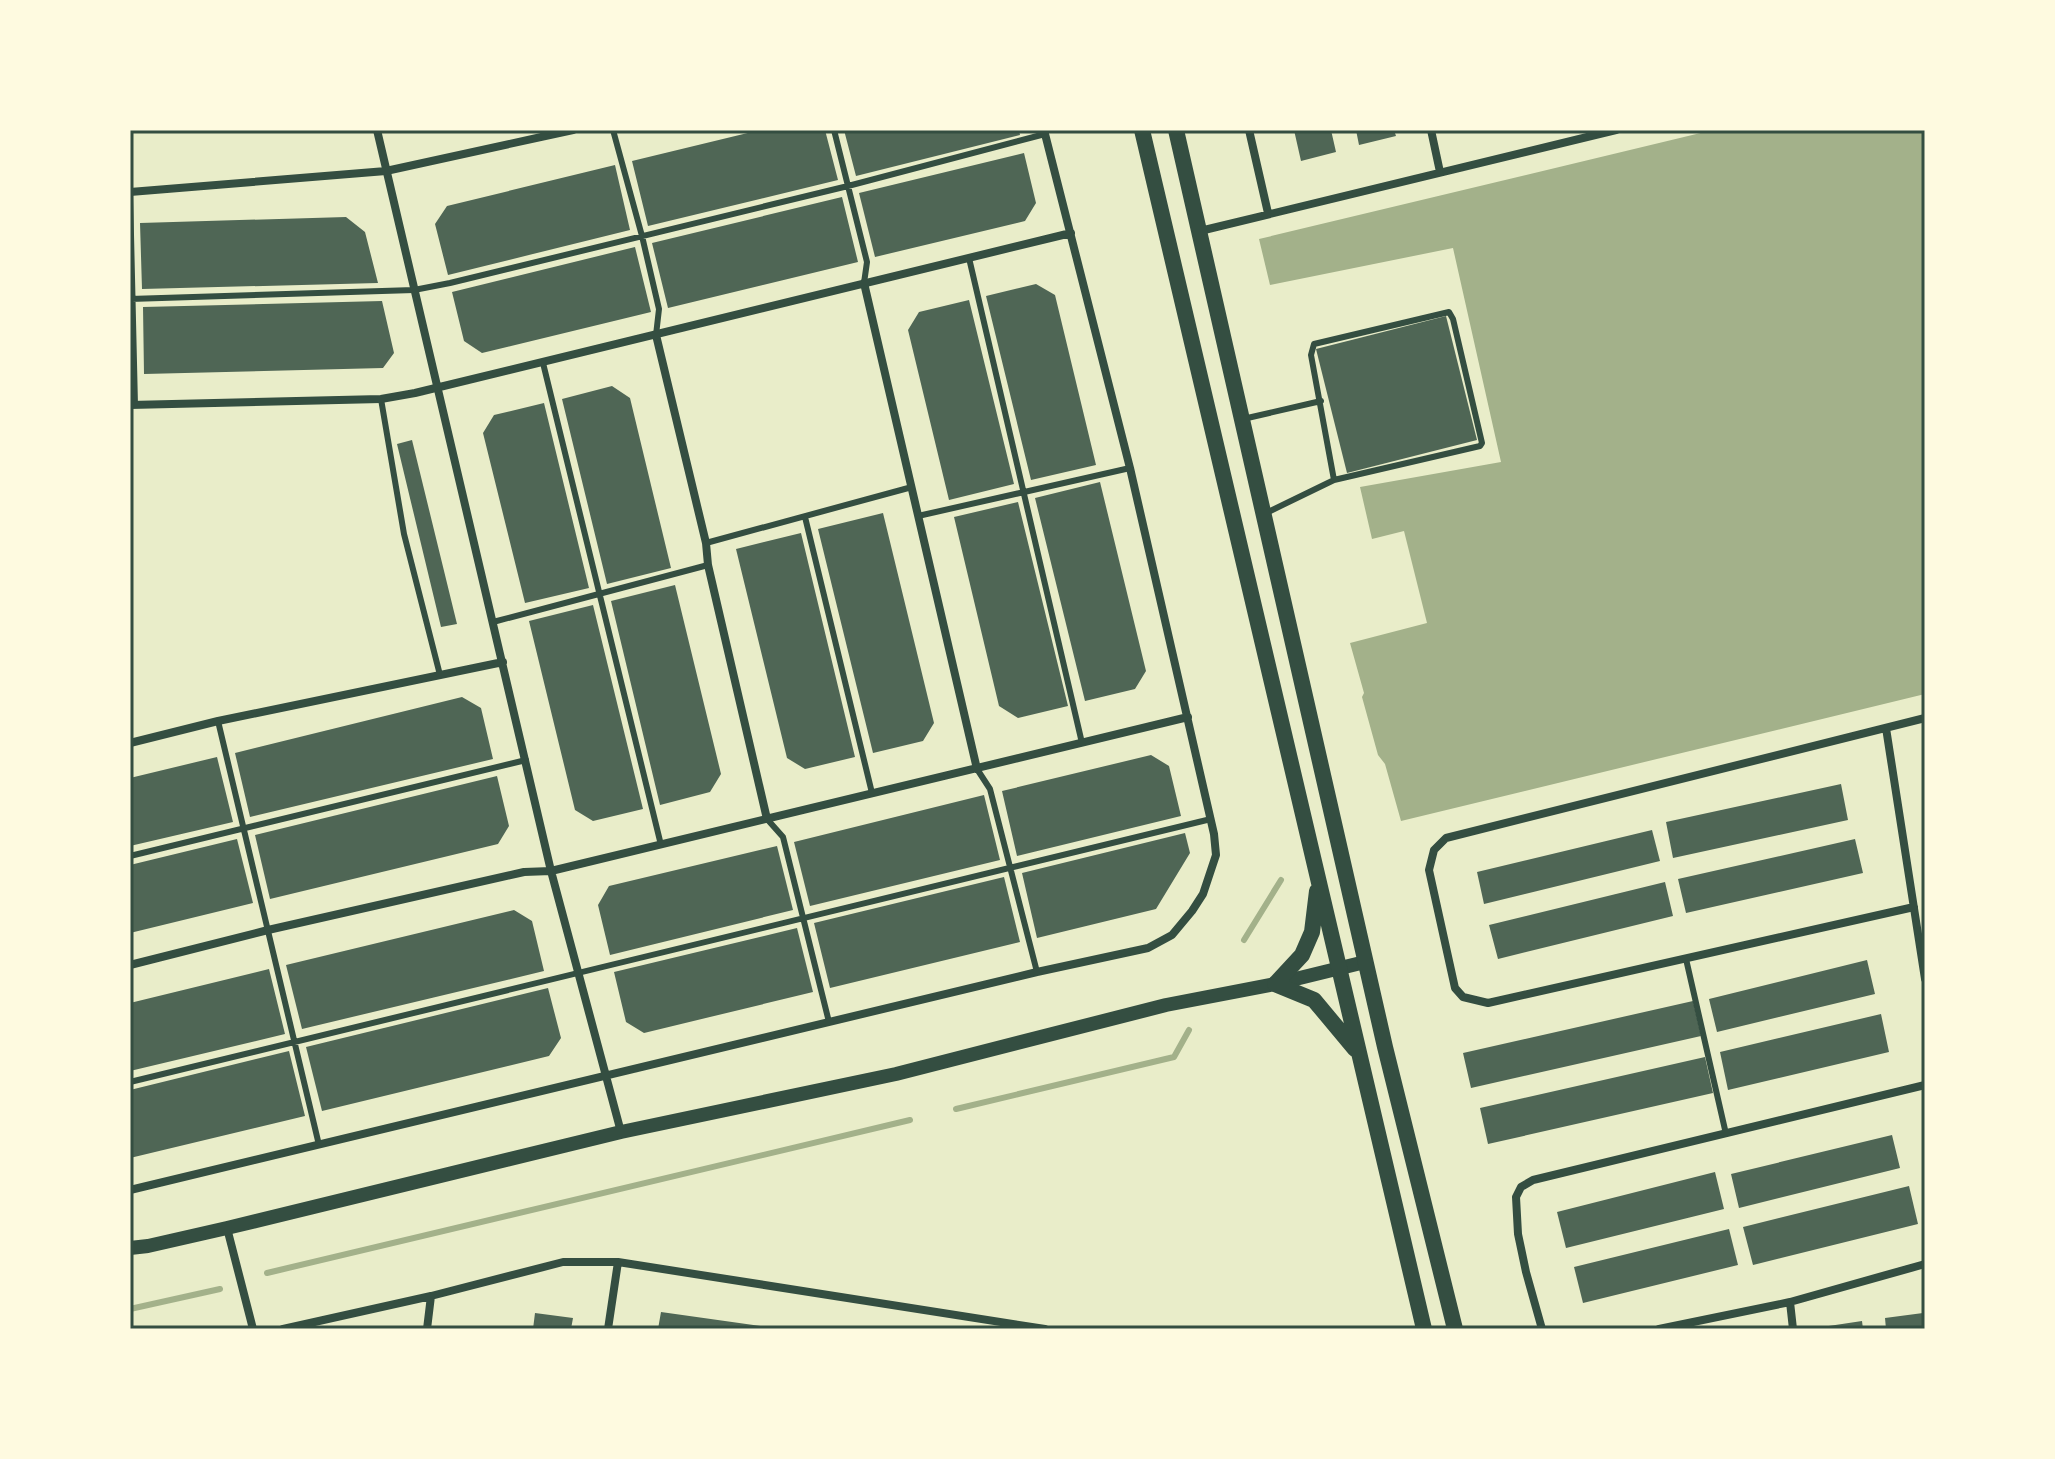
<svg xmlns="http://www.w3.org/2000/svg" width="2055" height="1459" font-family="'Archivo Narrow',sans-serif">
<rect width="100%" height="100%" fill="#e9edc9"/>
<!-- water -->
<path fill="#a3b18a" d="M1713 130H1925V694L1401 821 1385 764 1378 755 1362 697 1364 693 1350 643 1427 623 1404 531 1372 539 1360 487 1501 462 1453 248 1270 285 1259 239Z"/>
<g fill="none" stroke-linecap="round" stroke-linejoin="round">
<!-- stream -->
<path stroke="#a3b18a" stroke-width="6" d="M1244 940 1281 880
M956 1109 1174 1057 1189 1030
M267 1273 910 1120
M130 1309 220 1289"/>
</g>
<!-- building -->
<path fill="#4f6655" d="M760 130H825L838 180 648 226 632 161Z
M844 130H1019L1020 135 856 176Z
M1294 130H1331L1336 152 1301 161Z
M1356 130H1394L1396 136 1359 145Z
M1024 153 1036 203 1025 221 875 257 859 193Z
M615 165 630 230 448 275 435 224 447 206Z
M842 197 858 262 668 308 652 243Z
M346 217 365 232 378 283 142 289 140 223Z
M635 247 651 312 482 353 464 341 452 292Z
M1036 284 1055 295 1096 465 1031 480 986 296Z
M969 300 1014 484 949 500 908 330 919 312Z
M382 301 394 353 383 368 144 374 143 307Z
M1446 316 1477 440 1347 473 1316 349Z
M612 386 630 398 671 568 607 584 562 399Z
M544 403 589 588 525 603 483 433 494 415Z
M412 440 457 624 441 627 397 444Z
M1100 482 1146 671 1135 689 1085 701 1035 498Z
M1018 502 1068 706 1018 718 999 706 954 517Z
M883 513 934 723 923 741 873 753 818 529Z
M801 533 855 757 805 769 787 758 736 549Z
M675 585 721 774 710 792 660 805 611 601Z
M593 605 643 809 593 821 575 810 529 621Z
M462 697 481 708 493 759 250 817 235 753Z
M1151 755 1169 766 1181 816 1017 856 1002 791Z
M217 757 233 822 130 846V778Z
M497 776 509 826 498 844 270 899 255 835Z
M1841 784 1848 820 1673 858 1666 822Z
M984 795 1000 860 810 906 794 842Z
M1652 830 1660 861 1484 904 1477 872Z
M1185 833 1190 853 1156 909 1037 938 1022 873Z
M237 839 253 903 130 933V865Z
M1855 839 1863 873 1686 913 1678 879Z
M777 846 793 910 610 955 598 905 609 886Z
M1004 877 1020 942 830 988 814 923Z
M1665 882 1673 916 1498 959 1489 925Z
M514 910 532 921 544 971 302 1029 286 965Z
M797 928 813 992 644 1033 626 1022 614 972Z
M1867 960 1875 994 1717 1032 1709 999Z
M269 969 285 1034 130 1071V1003Z
M548 988 561 1038 549 1056 322 1111 306 1047Z
M1693 1001 1701 1036 1471 1088 1463 1053Z
M1881 1014 1889 1052 1728 1090 1720 1052Z
M289 1051 305 1116 130 1158V1090Z
M1705 1057 1713 1093 1488 1144 1480 1108Z
M1892 1135 1900 1168 1739 1208 1731 1174Z
M1715 1172 1724 1209 1566 1248 1557 1212Z
M1909 1186 1918 1224 1753 1265 1743 1227Z
M1729 1229 1738 1265 1583 1303 1574 1267Z
M661 1312 767 1327 766 1329H658Z
M535 1313 573 1318 571 1329H533Z
M1923 1313 1925 1329H1886L1885 1318Z
M1862 1321 1863 1329H1822V1327Z"/>
<g fill="none" stroke-linecap="round" stroke-linejoin="round">
<!-- service -->
<path stroke="#344e41" stroke-width="6" d="M613 130 642 236 659 309 656 335
M834 130 867 262 864 283
M130 192 135 405
M969 258 1082 743
M130 299 414 290 450 283 848 186 1045 134
M543 363 661 845
M381 399 404 534 440 675
M1243 419 1321 401
M1264 514 1334 480 1480 446 1482 443 1453 319 1449 312 1314 344 1311 355 1334 480
M918 516 1130 468
M805 517 872 793
M706 543 912 487
M493 622 708 565
M218 721 319 1145
M977 769 990 789 1037 972
M767 819 783 837 829 1022
M130 856 526 760
M1686 959 1726 1134
M130 1082 1211 819"/>
<!-- minor -->
<path stroke="#344e41" stroke-width="8" d="M377 130 551 871 621 1132
M1249 130 1268 213
M1431 130 1440 172
M130 192 386 171 573 130
M1200 231 1616 130
M864 283 977 769
M656 335 706 543 708 565 767 819
M130 405 381 399 415 393 1071 233
M1886 728 1925 979
M130 743 218 721 503 662
M1914 907 1488 1003 1463 997 1455 988 1429 870 1434 850 1446 838 1925 718
M130 965 268 930 524 872 551 871 1188 717
M130 1190 1037 972 1148 948 1172 935 1192 911 1203 894 1216 855 1214 834 1130 468 1044 130
M227 1228 253 1329
M1790 1302 1793 1329
M283 1329 431 1296 563 1262H618L1045 1329
M427 1329 431 1296
M608 1329 618 1262
M1542 1329 1526 1272 1518 1234 1516 1197 1521 1187 1533 1180 1925 1085
M1659 1329 1790 1302 1925 1264"/>
<!-- tertiary -->
<path stroke="#344e41" stroke-width="14" d="M130 1248 148 1246 227 1228 621 1132 896 1074 1166 1005 1275 984 1365 962"/>
<!-- secondary -->
<path stroke="#344e41" stroke-width="16" d="M1142 130 1424 1329
M1176 130 1385 1047 1455 1329
M1317 891 1312 932 1302 955 1275 984 1314 1000 1355 1049"/>
</g>
<!-- border -->
<rect width="2055" height="1459" fill="none" stroke="#fefae0" stroke-width="264"/>
<rect x="132" y="132" width="1791" height="1195" fill="none" stroke="#344e41" stroke-width="3"/>
</svg>
